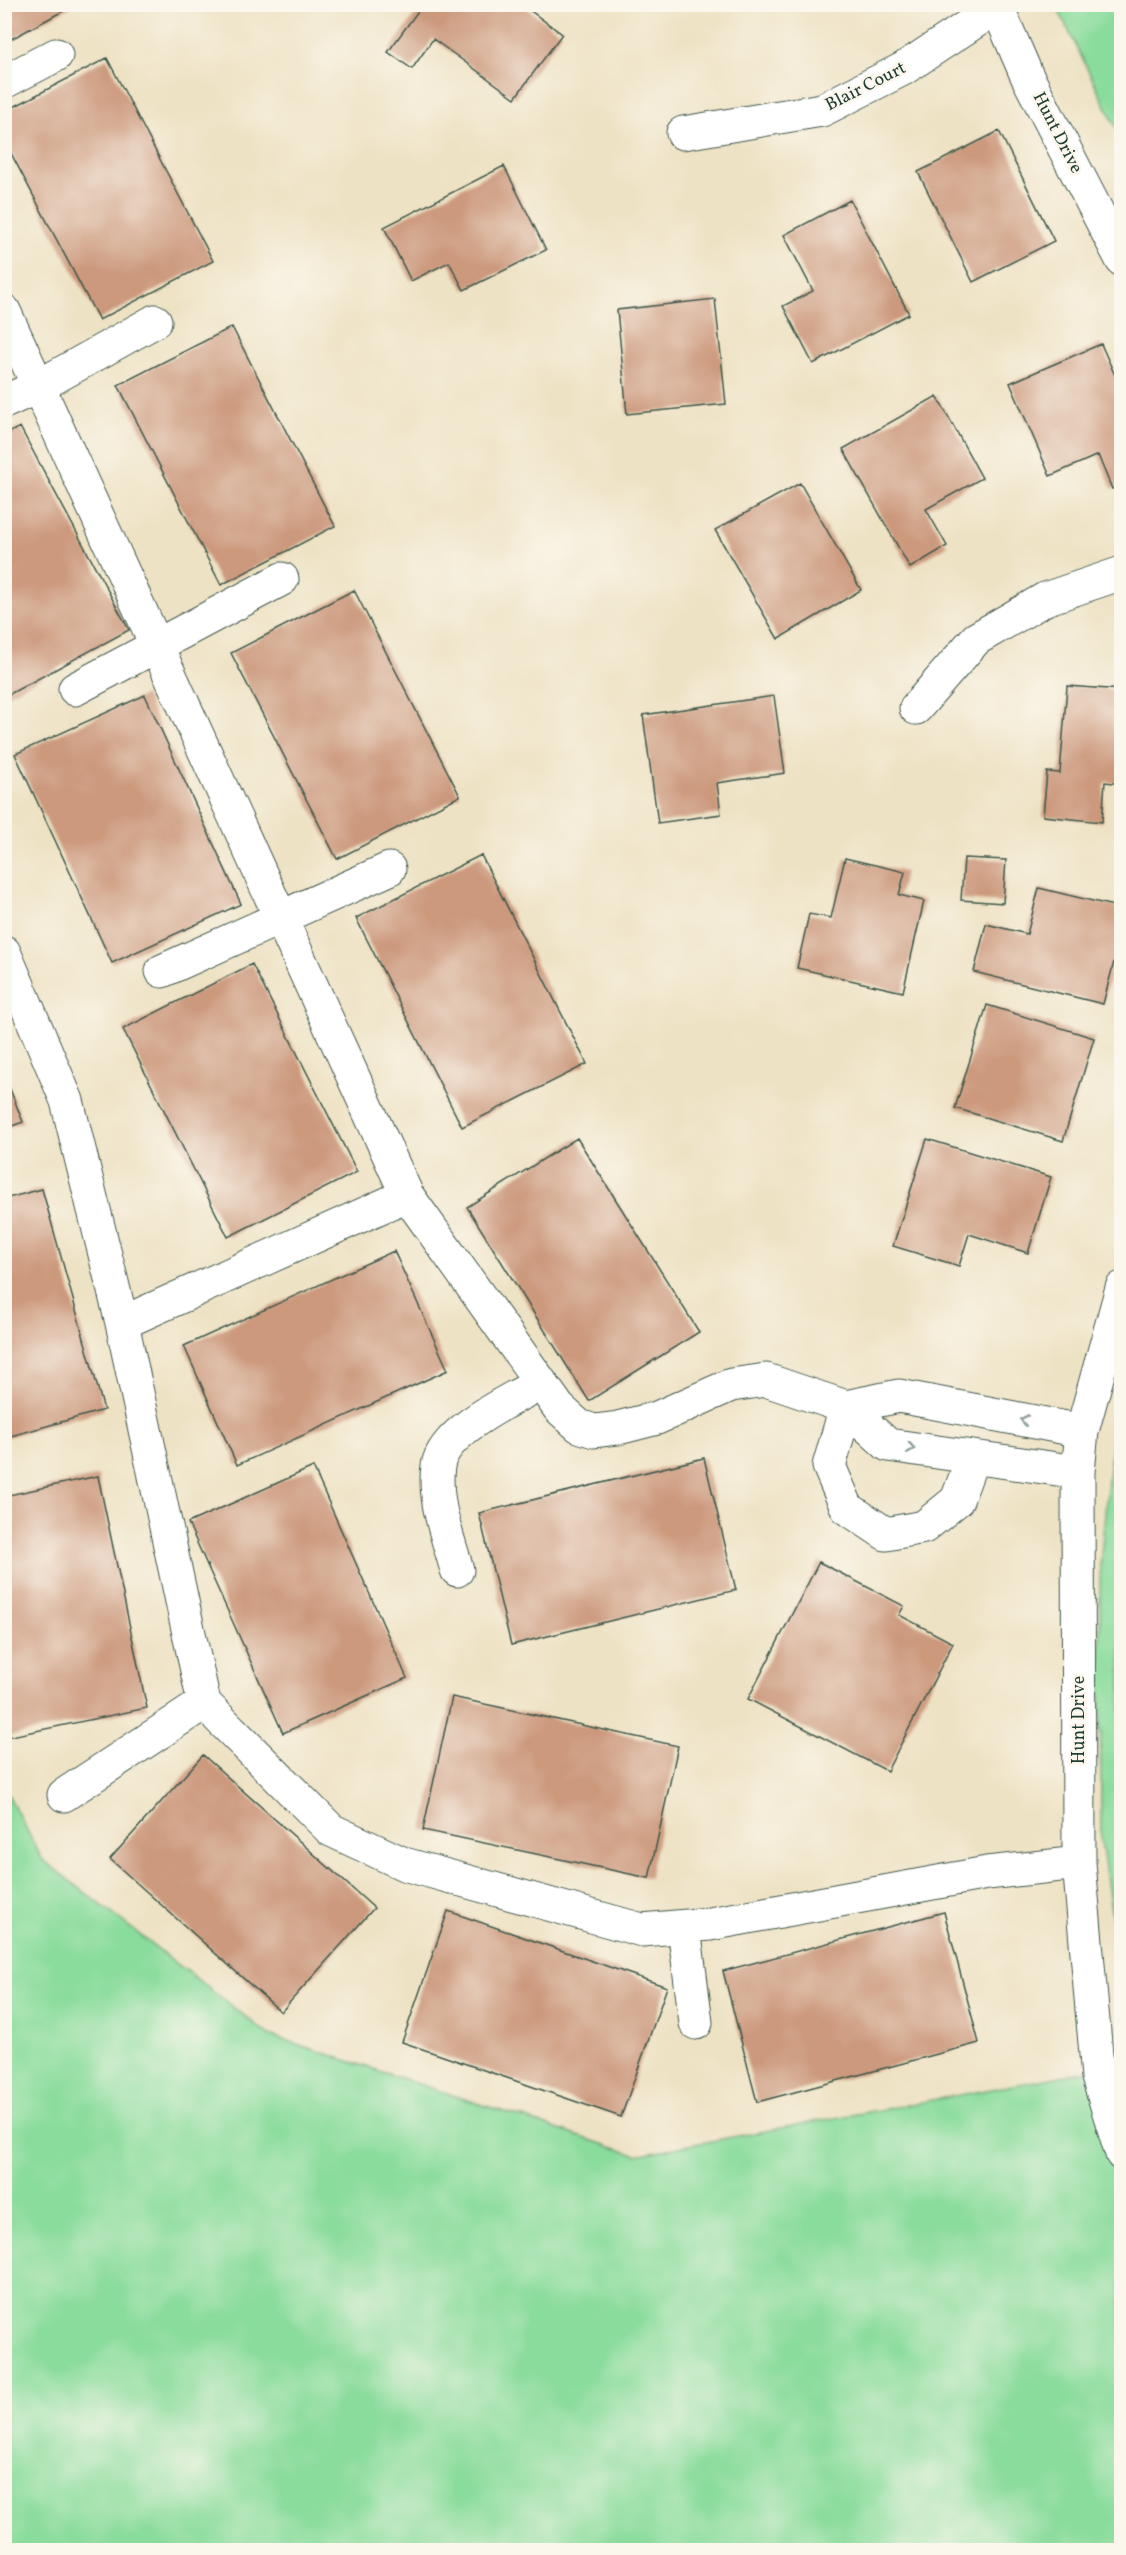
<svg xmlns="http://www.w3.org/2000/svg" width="1126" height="2555" font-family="Vollkorn,serif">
<rect width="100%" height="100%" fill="#fbf7ec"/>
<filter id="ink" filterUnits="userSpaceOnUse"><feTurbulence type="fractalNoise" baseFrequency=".0167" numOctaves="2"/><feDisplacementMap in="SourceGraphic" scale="12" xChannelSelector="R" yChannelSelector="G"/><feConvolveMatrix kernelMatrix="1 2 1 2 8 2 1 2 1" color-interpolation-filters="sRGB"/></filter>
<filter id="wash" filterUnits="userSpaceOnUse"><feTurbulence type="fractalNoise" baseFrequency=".008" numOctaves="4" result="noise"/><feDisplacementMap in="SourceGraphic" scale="24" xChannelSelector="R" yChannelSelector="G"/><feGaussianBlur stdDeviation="1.35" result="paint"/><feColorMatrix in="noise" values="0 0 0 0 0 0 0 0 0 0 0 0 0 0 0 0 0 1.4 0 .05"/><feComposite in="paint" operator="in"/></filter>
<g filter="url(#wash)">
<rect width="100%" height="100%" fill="#eee2c4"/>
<!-- green -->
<path fill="#8adc9c" stroke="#548c68" stroke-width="1.5" d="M1056 5H1121V137Z
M1121 1341V1979L1101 1840 1100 1567Z
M4 1787 42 1859 269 2035 636 2155 1121 2065V2550H5Z"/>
<g id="blocks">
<!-- building -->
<path fill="#cc997d" d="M4 4H76L4 43Z
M423 4H521L562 34 515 98 433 39 412 69 388 52Z
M107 58 213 261 99 320 4 140V112Z
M999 131 1054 241 973 282 918 172Z
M504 166 546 250 464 290 449 262 411 281 384 227Z
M850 200 909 314 813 364 783 306 813 291 784 235Z
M715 299 726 404 627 414 617 310Z
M232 327 335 526 221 585 118 385Z
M1101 344 1122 391V485L1112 489 1098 455 1050 476 1010 383Z
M937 396 982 478 926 509 947 546 910 568 843 449Z
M20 427 129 630 4 697V435Z
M800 483 861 590 778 639 715 530Z
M354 590 460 796 337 859 231 653Z
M1067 686 1122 690V784L1105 782 1102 822 1043 816 1047 772 1060 773Z
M145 695 241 904 112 963 15 754Z
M774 696 785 773 717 783 721 814 658 823 643 715Z
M481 855 587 1064 462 1127 356 918Z
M845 858 905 872 899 895 924 901 903 992 797 968 809 914 831 918Z
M964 858 1006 860 1003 903 961 900Z
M1039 888 1122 908V931L1103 1004 974 972 986 924 1027 934Z
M252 964 357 1172 228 1237 123 1029Z
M987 1005 1094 1038 1063 1141 955 1108Z
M4 1074 23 1122 4 1129Z
M577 1138 699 1332 589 1401 467 1207Z
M927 1139 1051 1177 1028 1253 969 1234 959 1266 893 1246Z
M42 1189 104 1410 4 1438V1199Z
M394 1251 448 1370 237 1465 184 1346Z
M704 1458 736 1590 511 1645 479 1513Z
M313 1467 407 1678 283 1733 188 1523Z
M98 1476 147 1708 7 1737 4 1727V1496Z
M819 1562 904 1606 899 1615 953 1643 887 1771 748 1699Z
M452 1697 678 1746 649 1878 423 1830Z
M203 1755 374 1908 281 2012 110 1859Z
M448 1911 667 1987 621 2117 402 2042Z
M944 1912 979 2043 757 2102 723 1971Z"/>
</g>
</g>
<g filter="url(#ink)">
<use href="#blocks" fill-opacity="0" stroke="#3e564a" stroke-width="1.5"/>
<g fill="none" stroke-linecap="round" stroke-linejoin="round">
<!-- minor casing -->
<g stroke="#3e564a" stroke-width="35">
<path id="minor" d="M996 4 1027 76 1122 260
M4 82 56 55
M683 133 822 110 903 69 997 7
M4 311 407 1195 559 1408 579 1426 594 1431 618 1428 657 1418 731 1385 766 1380 846 1407 888 1445 1078 1472
M4 402 39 386 155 321
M75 689 282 579
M916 708 976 639 1045 599 1122 573
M4 952 67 1101 122 1323 204 1703 331 1830 404 1864 642 1930 710 1924 987 1873 1079 1863
M162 971 389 869
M1122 1288 1082 1431 1078 1472 1079 1863 1098 2077 1122 2154
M122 1323 407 1195
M846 1407 829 1466 847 1508 886 1534 924 1527 957 1500 973 1457
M846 1407 899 1396 1082 1431
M457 1570C448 1537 433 1501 438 1466 443 1431 510 1400 539 1384
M64 1795 204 1703
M684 1927 696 2023"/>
</g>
<!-- minor -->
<use href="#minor" stroke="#fff" stroke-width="33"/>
</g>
<!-- one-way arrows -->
<defs><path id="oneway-chevron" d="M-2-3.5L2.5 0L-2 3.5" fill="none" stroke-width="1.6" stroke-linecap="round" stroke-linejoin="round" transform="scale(1.5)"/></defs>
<g stroke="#8f9e9a">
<use href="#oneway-chevron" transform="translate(1024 1420) rotate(-169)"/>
<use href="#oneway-chevron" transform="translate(911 1448) rotate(8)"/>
</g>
</g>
<g text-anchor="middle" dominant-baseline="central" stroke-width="5" stroke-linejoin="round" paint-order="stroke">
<!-- street labels -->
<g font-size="18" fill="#1f3d34" stroke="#fbf7ec">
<text transform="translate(866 87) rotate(-27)">Blair Court</text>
<text transform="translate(1057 133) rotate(63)">Hunt Drive</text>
<text transform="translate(1079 1720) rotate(-90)">Hunt Drive</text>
</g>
</g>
<!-- margin -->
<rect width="1126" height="2555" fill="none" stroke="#fbf7ec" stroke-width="24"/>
</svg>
